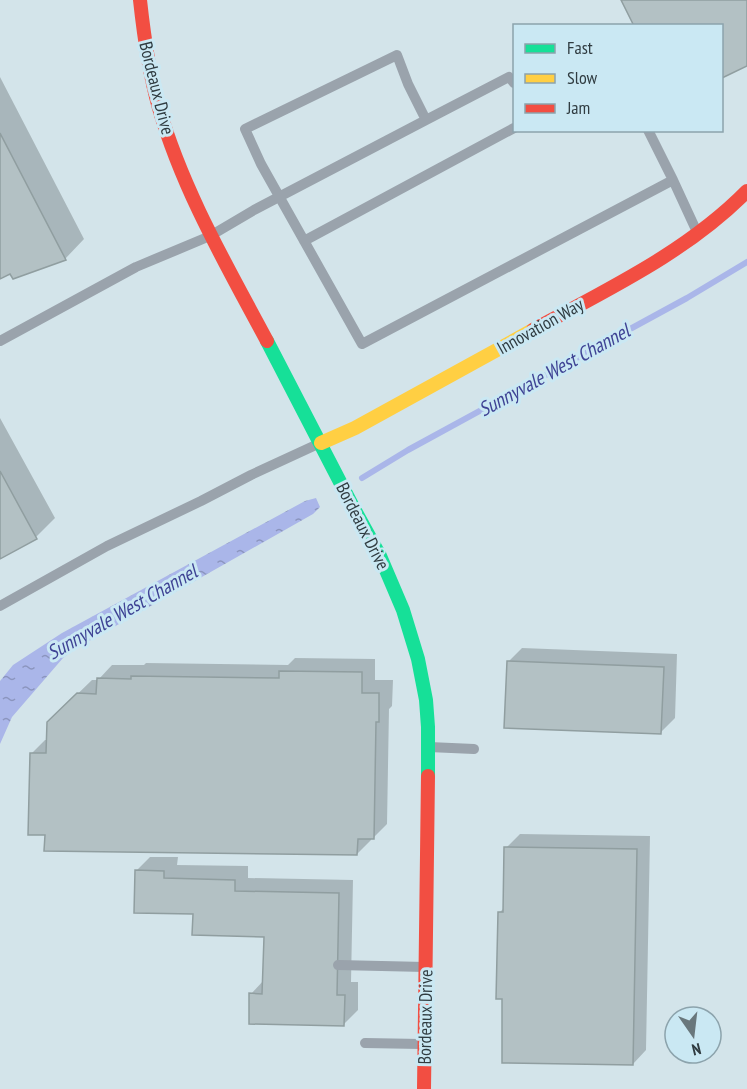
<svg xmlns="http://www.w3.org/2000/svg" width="747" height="1089" font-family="'PT Sans Narrow',sans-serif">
<defs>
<pattern id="water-ripples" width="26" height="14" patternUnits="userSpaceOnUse" patternTransform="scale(1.5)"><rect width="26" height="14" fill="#aab6e9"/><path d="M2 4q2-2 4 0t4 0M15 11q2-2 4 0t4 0" fill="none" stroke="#8b95be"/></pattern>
</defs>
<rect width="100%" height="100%" fill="#d3e4ea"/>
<!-- water -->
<path fill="url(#water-ripples)" d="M316 498 320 507 313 514 75 649 63 658 12 717 0 744V681L13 665 62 633 305 501Z"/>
<!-- shadow -->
<path fill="#0003" d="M623 0H747V64L722 77V26Z
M0 77 84 239 65 259 11 272 0 278Z
M0 418 55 518 36 537 0 557Z
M522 648 677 654 675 718 661 732 508 662Z
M295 658 375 659V680H393L392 706 389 709 387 824 373 838H371V840L357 854 46 834 31 754 45 740H48L63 708 92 680H98L112 665H144L146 663 288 665Z
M520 834 650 836 646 1050 633 1064 503 998 499 913 505 907 506 848Z
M150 857H178L177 865 248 866V878L353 880 351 982H358V1010L344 1024 251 994 264 980 265 935 194 913 136 871Z"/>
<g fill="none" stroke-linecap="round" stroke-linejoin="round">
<!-- stream -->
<path stroke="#aab6e9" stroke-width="6" d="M362 478 408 450 687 298 747 262"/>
</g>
<!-- building -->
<path fill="#b3c1c4" stroke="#909ea0" stroke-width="1.5" d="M621 0H747V66L722 78V26H634Z
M0 133 66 260 13 279 10 274 0 279Z
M0 471 37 539 0 559Z
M507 661 664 667 661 734 504 728Z
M279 671 362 672V693H379V722H376L374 839H358L357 855 44 851 45 835H28L30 753H46L47 722 77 693 96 694 97 678 131 679V676L279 678Z
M504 847 637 849 633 1065 502 1063V999H496L498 912H503Z
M135 870 164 871V878L235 880V891L339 893 337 995H345L344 1026 249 1024V993L262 994 264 937 192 935 193 914 134 913Z"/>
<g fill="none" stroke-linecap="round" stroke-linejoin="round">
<!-- lane -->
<path stroke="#9aa3ac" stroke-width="10" d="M514 83 509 77 426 120 408 84 397 55 245 129 261 164 362 344 673 180 697 232
M648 130 673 180
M304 241 514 128
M0 341 136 267 210 236 254 210 426 120
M0 606 107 546 201 501 251 475 318 444
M429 747 474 749
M338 965 425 967
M365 1043 421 1044"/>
<!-- fast -->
<path stroke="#16e098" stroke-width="14" d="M267 341 353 507 380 556 403 610 418 659 426 700 428 727V776"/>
<!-- slow -->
<path stroke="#ffcf43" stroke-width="14" d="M321 443 355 428 533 330"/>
<!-- jam -->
<path stroke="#f24e42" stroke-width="14" d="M140 0C144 37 149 73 159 108 183 191 227 266 267 341
M533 330C608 289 687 252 747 191
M424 1089 428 776"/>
</g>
<g text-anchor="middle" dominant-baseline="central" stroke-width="6" stroke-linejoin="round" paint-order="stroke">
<!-- street labels -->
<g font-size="18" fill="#303c41" stroke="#cae8f3">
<text transform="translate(157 88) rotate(76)">Bordeaux Drive</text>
<text transform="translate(540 326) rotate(-29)">Innovation Way</text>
<text transform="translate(363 526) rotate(63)">Bordeaux Drive</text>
<text transform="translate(425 1017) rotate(-89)">Bordeaux Drive</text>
</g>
<!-- water labels -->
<g font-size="20" font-style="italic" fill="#3e4394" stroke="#cae8f3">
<text transform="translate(554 370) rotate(-29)">Sunnyvale West Channel</text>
<text transform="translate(122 612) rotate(-30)">Sunnyvale West Channel</text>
</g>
</g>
<!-- legend -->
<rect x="513" y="24" width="210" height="108" fill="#cae8f3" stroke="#8ca3ac" stroke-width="1.5"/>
<rect x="525" y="44" width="30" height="9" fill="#16e098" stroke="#8ca3ac" stroke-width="1.5"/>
<text x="567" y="54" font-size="18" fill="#303c41">Fast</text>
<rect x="525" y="74" width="30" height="9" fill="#ffcf43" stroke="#8ca3ac" stroke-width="1.5"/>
<text x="567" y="84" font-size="18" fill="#303c41">Slow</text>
<rect x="525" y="104" width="30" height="9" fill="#f24e42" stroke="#8ca3ac" stroke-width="1.5"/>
<text x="567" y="114" font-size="18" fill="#303c41">Jam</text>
<!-- north arrow -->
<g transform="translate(693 1035) rotate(166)"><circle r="28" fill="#cae8f3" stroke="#8ca3ac" stroke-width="1.5"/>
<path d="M0-4.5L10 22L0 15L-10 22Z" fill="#69777c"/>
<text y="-9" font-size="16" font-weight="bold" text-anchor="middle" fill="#303c41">N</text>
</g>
</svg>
